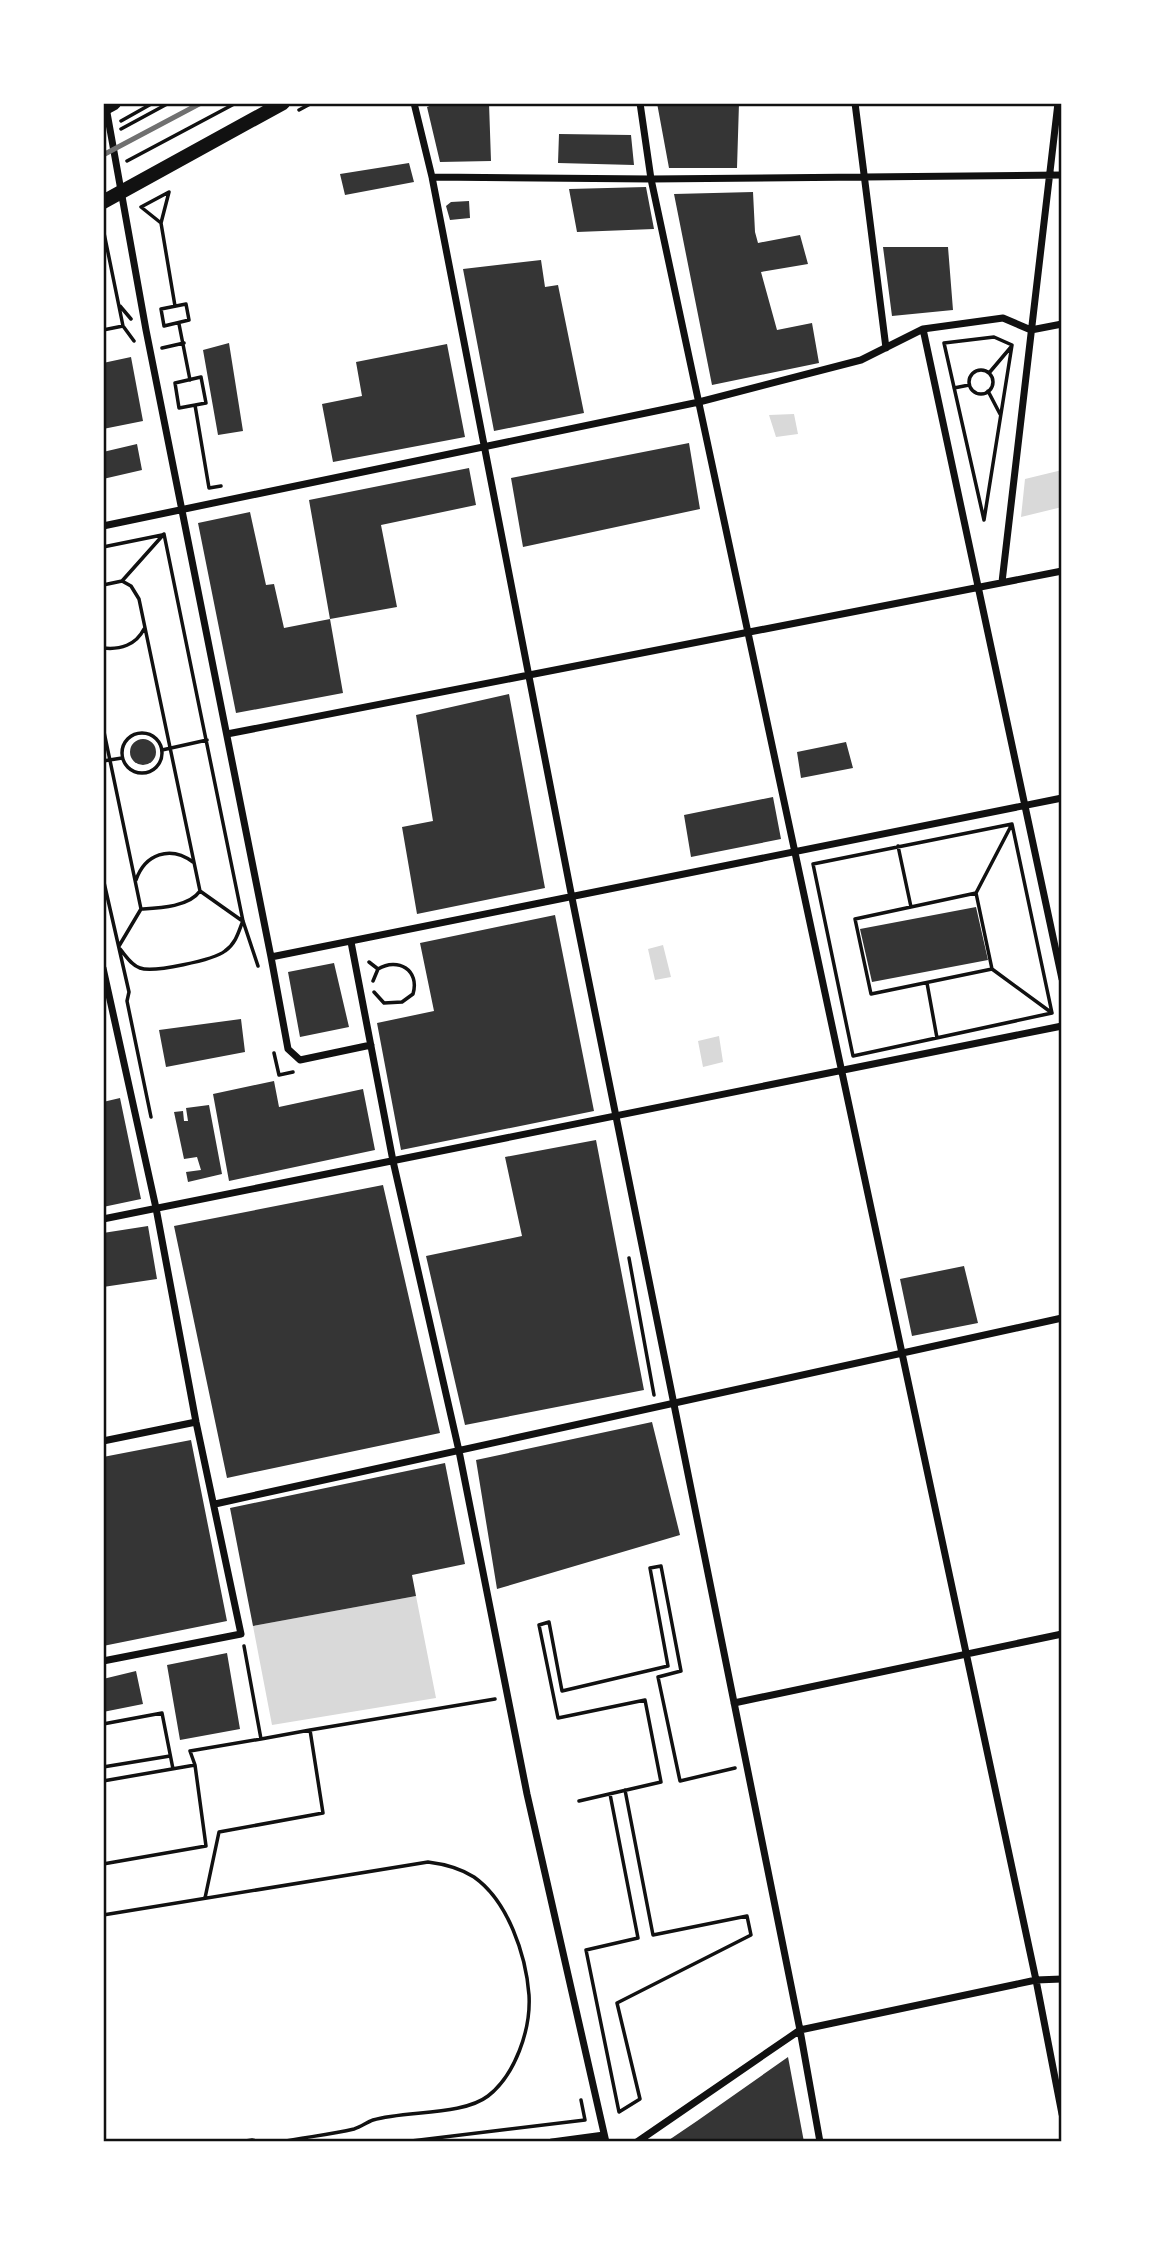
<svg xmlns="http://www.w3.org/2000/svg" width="1165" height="2245" font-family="'Alegreya Sans',sans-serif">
<rect width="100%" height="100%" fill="#fff"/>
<!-- water -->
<path fill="#d9d9d9" d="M794 414 798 434 776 437 769 415Z
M1062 470V507L1021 517 1025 479Z
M663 945 671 977 655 980 648 949Z
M719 1036 723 1062 703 1067 698 1041Z
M416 1596 436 1698 272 1725 253 1626Z"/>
<!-- building -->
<path fill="#353535" d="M437 103H489L491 161 440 162 427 107Z
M657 103H739L737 168H669Z
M559 134 631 135 634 165 558 163Z
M409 163 414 182 345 195 340 174Z
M646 187 654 229 577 232 569 189Z
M753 192 755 232 758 243 800 235 808 264 761 272 777 330 812 323 819 363 712 385 674 194Z
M469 201 470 218 450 220 446 206 451 202Z
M883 247H948L953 310 892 316Z
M541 260 545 287 558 285 584 413 494 431 463 269Z
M229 343 243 431 218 435 203 350Z
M447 344 465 437 333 462 322 404 362 396 356 362Z
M131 357 143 421 103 429V363Z
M689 443 700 509 523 547 511 478Z
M137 444 142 470 103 479V452Z
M469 468 476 505 381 525 397 607 330 619 309 500Z
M250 512 266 585 274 584 284 628 330 619 343 693 236 713 198 523Z
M509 694 545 888 417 914 402 827 433 821 416 715Z
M130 752a13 13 0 1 1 26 0a13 13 0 1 1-26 0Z
M846 742 853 768 801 778 797 752Z
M773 797 781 839 691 857 684 815Z
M976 907 988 960 872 982 860 929Z
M555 915 594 1111 401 1150 377 1023 434 1011 420 943Z
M334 963 349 1027 300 1037 288 972Z
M241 1019 245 1052 166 1067 159 1030Z
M274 1081 279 1107 363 1089 375 1150 229 1181 213 1094Z
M120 1098 141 1199 103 1207V1102Z
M209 1105 222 1174 188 1182 186 1172 201 1170 197 1157 184 1159 174 1112 183 1111 184 1121H188L186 1108Z
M596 1140 644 1390 465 1425 426 1256 522 1236 505 1157Z
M383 1185 440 1433 227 1478 174 1226Z
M148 1226 157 1279 103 1287V1233Z
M964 1266 978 1323 912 1336 900 1279Z
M652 1422 680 1535 497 1589 476 1460Z
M191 1440 227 1621 103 1646V1457Z
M445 1463 465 1564 412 1575 416 1596 253 1626 230 1508Z
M227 1653 240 1729 180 1740 167 1665Z
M136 1671 143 1704 103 1712V1679Z
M788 2057 804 2142H666L697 2121Z"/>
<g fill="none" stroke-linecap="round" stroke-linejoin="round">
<!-- path -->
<path stroke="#111" stroke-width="3.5" d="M299 110 312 103
M121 121 153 103
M121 129 169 103
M127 161 236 103
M161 223 169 192 141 207 161 223 175 306
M103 228 123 326 103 330
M186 304 189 320 164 326 161 309Z
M120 306 131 319
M179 324 190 380
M123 326 134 341
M994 337 1012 345 984 520 944 343Z
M162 348 184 343
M969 382a12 12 0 1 1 24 0a12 12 0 1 1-24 0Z
M989 373 1011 347
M201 377 206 403 179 408 175 383Z
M954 388 969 385
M988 391 1000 414
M195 405 209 488 221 486
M164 534 243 921 258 966
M103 547 162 535
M122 581 131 586 139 599 200 891 241 920
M103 585 122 581 164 534
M103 648C120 650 136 645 144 629
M103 727 141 909 119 946
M122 753a20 20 0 1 1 40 0a20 20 0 1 1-40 0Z
M162 750 207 740
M103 761 122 758
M1012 824 1052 1013 853 1056 813 864Z
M898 846 911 907
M103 878 129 992 127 1001 151 1117
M136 880C145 854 170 845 193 862
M976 893 992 969 1052 1013
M141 909C159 908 189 907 200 891
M120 949C126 956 131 965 140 968 153 973 214 960 225 951 235 944 238 934 242 923
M369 962 378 969C398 957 420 970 413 994L402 1002 384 1003 374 992
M992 969 871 994 855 919 976 893 1011 826
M373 981 378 969
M927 983 937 1038
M274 1053 279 1075 293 1072
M629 1258 654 1395
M244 1646 261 1739 310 1730
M103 1724 162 1713 173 1769
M103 1767 170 1756
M103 1781 195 1765
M610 1794 638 1938 586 1950 619 2112 640 2099 617 2003 751 1935 747 1916 653 1935 625 1790
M579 1801 661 1782 645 1700 558 1718 539 1625 549 1622 562 1691 668 1666 650 1568 661 1566 681 1671 658 1677 680 1781 735 1768
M103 1864 206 1846 195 1765 190 1751 261 1739
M205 1898 219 1832 323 1813 310 1730 495 1699
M103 1915 428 1862C444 1864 460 1868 474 1877 508 1901 526 1955 529 1995 531 2030 515 2075 488 2096 462 2116 405 2110 373 2120 367 2122 361 2127 354 2129 330 2135 304 2137 280 2142
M239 2142 252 2140 261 2142
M403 2142 585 2120 581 2100"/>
<!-- minor -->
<path stroke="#111" stroke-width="7" d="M414 103 432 177 572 898 800 2030 820 2142
M640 103 651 179 1036 1980 1062 2114
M855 103 886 348
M106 107 146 330 271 957 288 1049 300 1060 371 1045
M432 177 651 179 1062 175
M923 329 1062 979
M103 526 699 402 861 360 923 329 1003 318 1031 330 1062 324
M1002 582 1058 103
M227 734 1062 571
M351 942 393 1161 459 1451 527 1794 606 2142
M271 957 1062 798
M103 968 156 1208 196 1422 241 1634 103 1661
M103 1219 1062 1026
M103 1441 196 1422
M215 1504 1062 1318
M734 1703 1062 1634
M552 2142 604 2135
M637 2142 800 2030 1036 1980 1062 1979"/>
<!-- secondary -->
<path stroke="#111" stroke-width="14" d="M103 109 114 103
M103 202 283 103"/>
<!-- rail -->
<path stroke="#707070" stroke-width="5" d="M103 155 201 103"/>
</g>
<!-- border -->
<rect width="1165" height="2245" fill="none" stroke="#ffffff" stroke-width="210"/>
<rect x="105" y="105" width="955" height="2035" fill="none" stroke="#111" stroke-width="2.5"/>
</svg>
